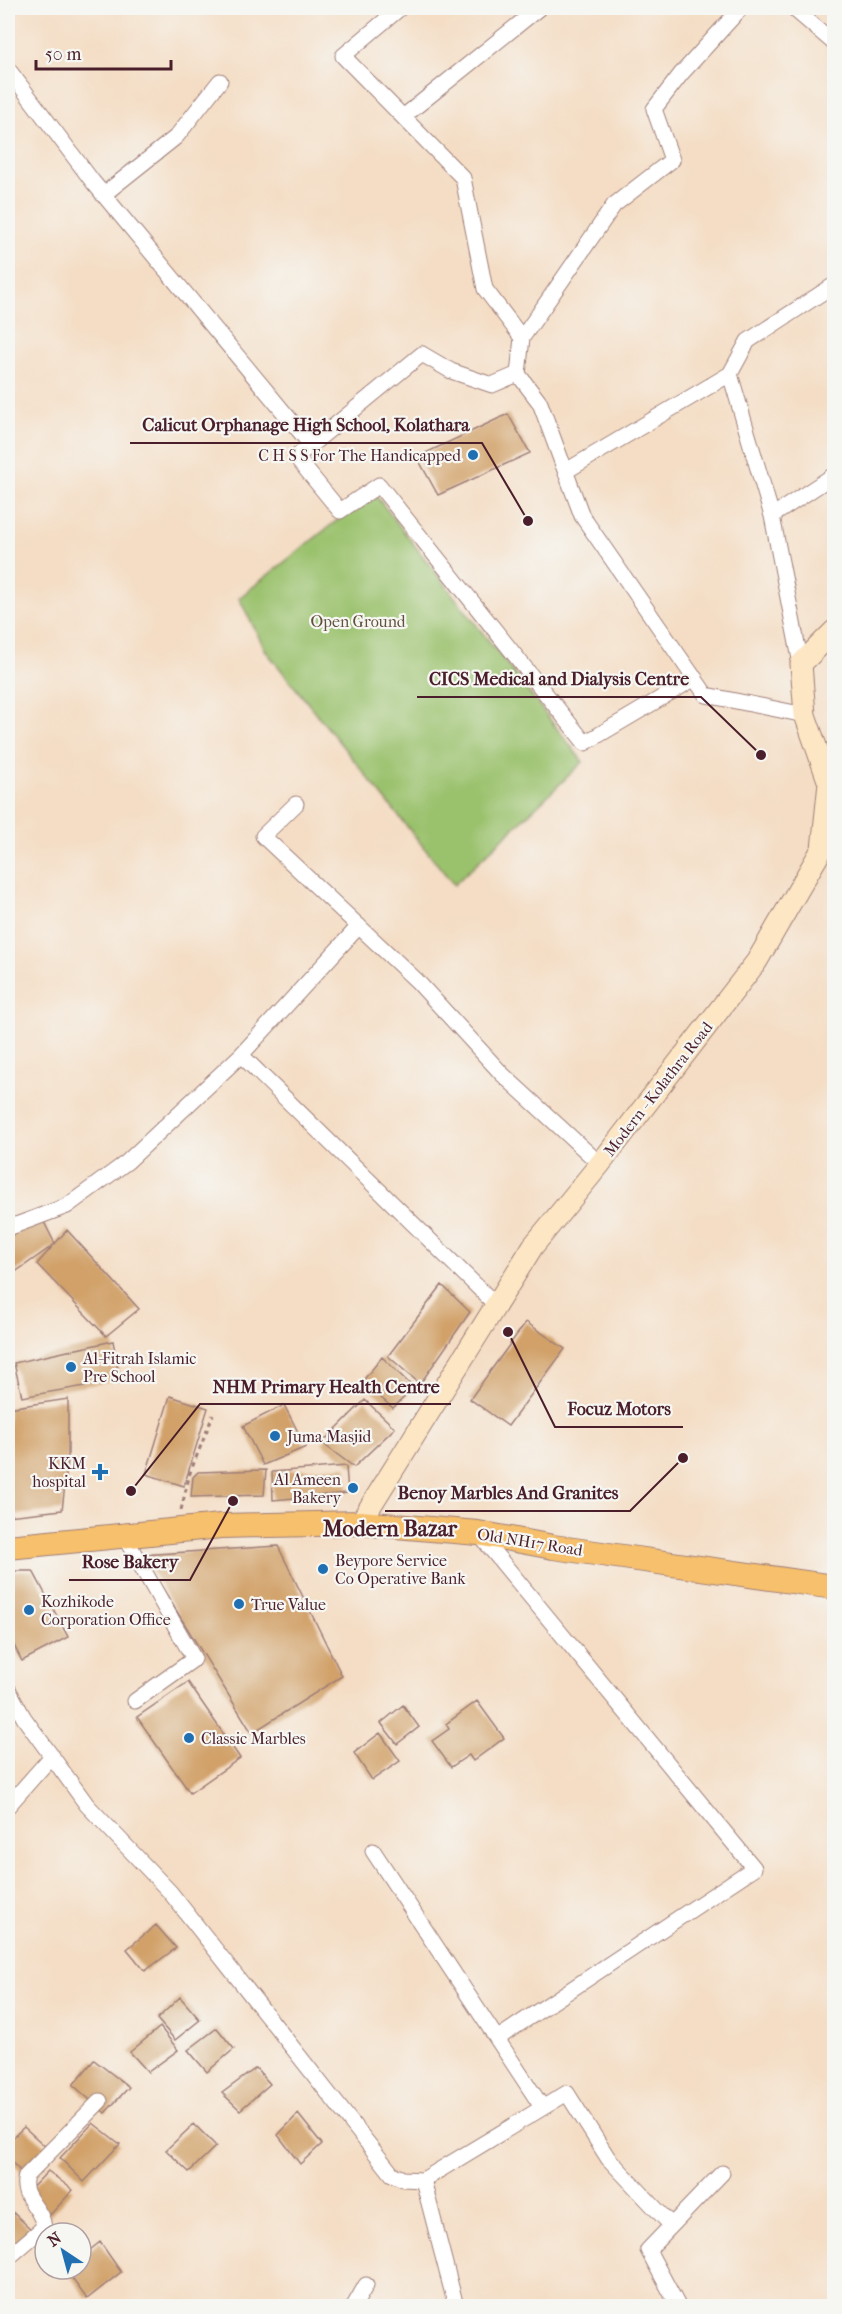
<svg xmlns="http://www.w3.org/2000/svg" width="842" height="2314" font-family="'IM FELL French Canon',serif">
<rect width="100%" height="100%" fill="#f6f6f2"/>
<filter id="ink" filterUnits="userSpaceOnUse"><feTurbulence type="fractalNoise" baseFrequency=".0167" numOctaves="2"/><feDisplacementMap in="SourceGraphic" scale="12" xChannelSelector="R" yChannelSelector="G"/><feConvolveMatrix kernelMatrix="1 2 1 2 8 2 1 2 1" color-interpolation-filters="sRGB"/></filter>
<filter id="wash" filterUnits="userSpaceOnUse"><feTurbulence type="fractalNoise" baseFrequency=".008" numOctaves="4" result="noise"/><feDisplacementMap in="SourceGraphic" scale="24" xChannelSelector="R" yChannelSelector="G"/><feGaussianBlur stdDeviation="1.35" result="paint"/><feColorMatrix in="noise" values="0 0 0 0 0 0 0 0 0 0 0 0 0 0 0 0 0 1.4 0 .05"/><feComposite in="paint" operator="in"/></filter>
<g filter="url(#wash)">
<rect width="100%" height="100%" fill="#f4ddc4"/>
<!-- green -->
<path fill="#9ac16c" stroke="#72704c" stroke-width="1.5" d="M373 492 583 762 454 885 266 651 239 598Z"/>
<g id="blocks">
<!-- building -->
<path fill="#d1a169" d="M508 414 530 453 438 495 417 457Z
M41 1216 55 1244 8 1277V1238Z
M67 1230 139 1309 106 1336 37 1264Z
M442 1285 470 1312 420 1384 388 1356Z
M526 1322 565 1349 508 1426 470 1399Z
M113 1341 120 1380 22 1397 14 1363Z
M382 1357 414 1388 393 1408 362 1382Z
M170 1396 208 1408 184 1486 146 1474Z
M68 1399V1459L62 1510 8 1516V1408Z
M365 1400 395 1428 354 1467 322 1443Z
M284 1405 306 1447 263 1465 243 1426Z
M346 1466 348 1493 273 1500 272 1472Z
M266 1470 264 1495 191 1497 193 1477 198 1472Z
M278 1546 342 1676 252 1733 142 1555Z
M12 1571H33L68 1637 22 1661 8 1634V1573Z
M188 1682 240 1758 190 1793 137 1717Z
M477 1701 504 1738 473 1761 469 1755 451 1767 432 1741 449 1729 446 1724Z
M403 1705 419 1727 397 1744 381 1723Z
M380 1733 400 1761 372 1780 354 1753Z
M156 1925 176 1948 145 1971 127 1949Z
M180 1997 200 2020 175 2040 157 2019Z
M160 2027 178 2050 148 2072 130 2052Z
M217 2028 234 2049 207 2072 188 2050Z
M94 2060 129 2087 105 2113 73 2085Z
M256 2068 270 2084 240 2110 222 2093Z
M298 2114 322 2144 300 2164 278 2135Z
M93 2123 120 2144 84 2182 60 2158Z
M194 2124 216 2146 189 2172 166 2150Z
M24 2127 47 2148 21 2172 8 2158V2142Z
M48 2171 73 2190 50 2215 25 2195Z
M8 2208 32 2230 13 2252 8 2247Z
M100 2242 121 2272 87 2299 65 2269H81V2257Z"/>
</g>
</g>
<g filter="url(#ink)">
<use href="#blocks" fill-opacity="0" stroke="#9f7e78" stroke-width="1.5"/>
<g fill="none" stroke-linecap="round" stroke-linejoin="round">
<!-- minor casing -->
<g stroke="#9f7e78" stroke-width="17">
<path id="minor" d="M400 8 343 56 463 178 485 289 522 338 518 374
M793 8 834 43
M8 69 93 182 311 445 422 354 451 371 492 385 518 374 540 403 582 516 706 695 805 715
M403 117 539 8
M103 195 176 137 220 81
M522 338 614 205 672 160 654 109 681 74 741 8
M311 445 296 457 340 511 379 485 585 743 695 678
M566 471 730 374
M772 516 834 475
M801 664 772 516 730 374 748 341 834 285
M296 804 263 836 417 981 502 1074 600 1164
M359 926 241 1055 496 1305
M8 1228 67 1206 127 1162 241 1055
M478 1533 754 1868 498 2038
M123 1534 194 1659 135 1701
M8 1689 24 1718 87 1805 170 1892 392 2174 403 2179 423 2180 456 2306
M8 1806 52 1756
M373 1851 542 2107
M423 2180 567 2093 608 2158 671 2225
M8 2258 44 2227C42 2207 19 2197 26 2176L100 2101
M354 2306 366 2285
M678 2306 648 2250 722 2173"/>
</g>
<!-- secondary casing -->
<g stroke="#9f7e78" stroke-width="23">
<path id="secondary" d="M360 1523 533 1246 600 1164 757 961 822 849 829 783 805 715 801 664 834 631"/>
</g>
<!-- primary casing -->
<g stroke="#9f7e78" stroke-width="26">
<path id="primary" d="M8 1547 221 1526 360 1523 478 1533 553 1547 834 1587"/>
</g>
<!-- path -->
<path stroke="#9f7e78" stroke-width="3" stroke-dasharray="4.5 4.5" stroke-linecap="butt" d="M181 1510 190 1473 213 1415"/>
<!-- minor -->
<use href="#minor" stroke="#fff" stroke-width="15"/>
<!-- secondary -->
<use href="#secondary" stroke="#fce6c4" stroke-width="21"/>
<!-- primary -->
<use href="#primary" stroke="#f7c06c" stroke-width="24"/>
</g>
</g>
<!-- markers -->
<g fill="#1f6fb2" stroke="#f6f6f2" stroke-width="2">
<circle cx="473" cy="455" r="6"/>
<circle cx="71" cy="1367" r="6"/>
<circle cx="275" cy="1436" r="6"/>
<path d="M97 1463h6v6h6v6h-6v6h-6v-6h-6v-6h6z"/>
<circle cx="353" cy="1488" r="6"/>
<circle cx="323" cy="1569" r="6"/>
<circle cx="239" cy="1604" r="6"/>
<circle cx="29" cy="1610" r="6"/>
<circle cx="189" cy="1738" r="6"/>
</g>
<g text-anchor="middle" dominant-baseline="central" stroke-width="4.5" stroke-linejoin="round" paint-order="stroke">
<!-- poi labels -->
<g font-size="16" fill="#4a1f2b" stroke="#f6f6f2" text-anchor="start">
<text x="461" y="455" text-anchor="end">C H S S For The Handicapped</text>
<text x="83" y="1358">Al-Fitrah Islamic<tspan x="83" dy="18">Pre School</tspan></text>
<text x="287" y="1436">Juma Masjid</text>
<text x="86" y="1463" text-anchor="end">KKM<tspan x="86" dy="18">hospital</tspan></text>
<text x="341" y="1479" text-anchor="end">Al Ameen<tspan x="341" dy="18">Bakery</tspan></text>
<text x="335" y="1560">Beypore Service<tspan x="335" dy="18">Co Operative Bank</tspan></text>
<text x="41" y="1601">Kozhikode<tspan x="41" dy="18">Corporation Office</tspan></text>
<text x="251" y="1604">True Value</text>
<text x="201" y="1738">Classic Marbles</text>
</g>
<!-- park labels -->
<g font-size="16" fill="#62503e" stroke="#f6f6f2">
<text x="358" y="621">Open Ground</text>
</g>
<!-- street labels -->
<g font-size="16" fill="#4a1f2b" stroke="#f6f6f2">
<text transform="translate(658 1089) rotate(-52)">Modern - Kolathra Road</text>
<text transform="translate(530 1542) rotate(9)">Old NH17 Road</text>
</g>
<!-- district labels -->
<g font-size="22" font-weight="bold" fill="#4a1f2b" stroke="#f6f6f2">
<text x="390" y="1529">Modern Bazar</text>
</g>
</g>
<!-- callouts -->
<path fill="none" stroke="#4a1f2b" stroke-width="2" d="M528 521L482 443H130M761 755L701 697H417M131 1491L200 1404H451M508 1332L555 1427H683M683 1458L630 1511H385M233 1501L190 1580H69"/>
<g fill="#4a1f2b" stroke="#f6f6f2" stroke-width="2">
<circle cx="528" cy="521" r="6"/>
<circle cx="761" cy="755" r="6"/>
<circle cx="131" cy="1491" r="6"/>
<circle cx="508" cy="1332" r="6"/>
<circle cx="683" cy="1458" r="6"/>
<circle cx="233" cy="1501" r="6"/>
</g>
<g font-size="18" text-anchor="middle" font-weight="bold" fill="#4a1f2b" stroke="#f6f6f2" stroke-width="4.5" stroke-linejoin="round" paint-order="stroke">
<text x="306" y="431">Calicut Orphanage High School, Kolathara</text>
<text x="559" y="685">CICS Medical and Dialysis Centre</text>
<text x="326" y="1393">NHM Primary Health Centre</text>
<text x="619" y="1415">Focuz Motors</text>
<text x="508" y="1499">Benoy Marbles And Granites</text>
<text x="130" y="1568">Rose Bakery</text>
</g>
<!-- margin -->
<rect width="842" height="2314" fill="none" stroke="#f6f6f2" stroke-width="30"/>
<!-- north arrow -->
<g transform="translate(63 2251) rotate(324)"><circle r="28" fill="#f6f6f2" stroke="#b1a0a2" stroke-width="1.5"/>
<path d="M0-4.5L10 22L0 15L-10 22Z" fill="#1f6fb2"/>
<text y="-9" font-size="16" font-weight="bold" text-anchor="middle" fill="#4a1f2b">N</text>
</g>
<!-- scale -->
<path d="M36 60v9h135v-9" fill="none" stroke="#4a1f2b" stroke-width="3"/>
<text x="45" y="60" font-size="18" fill="#4a1f2b" stroke="#f6f6f2" stroke-width="4.5" paint-order="stroke">50 m</text>
</svg>
